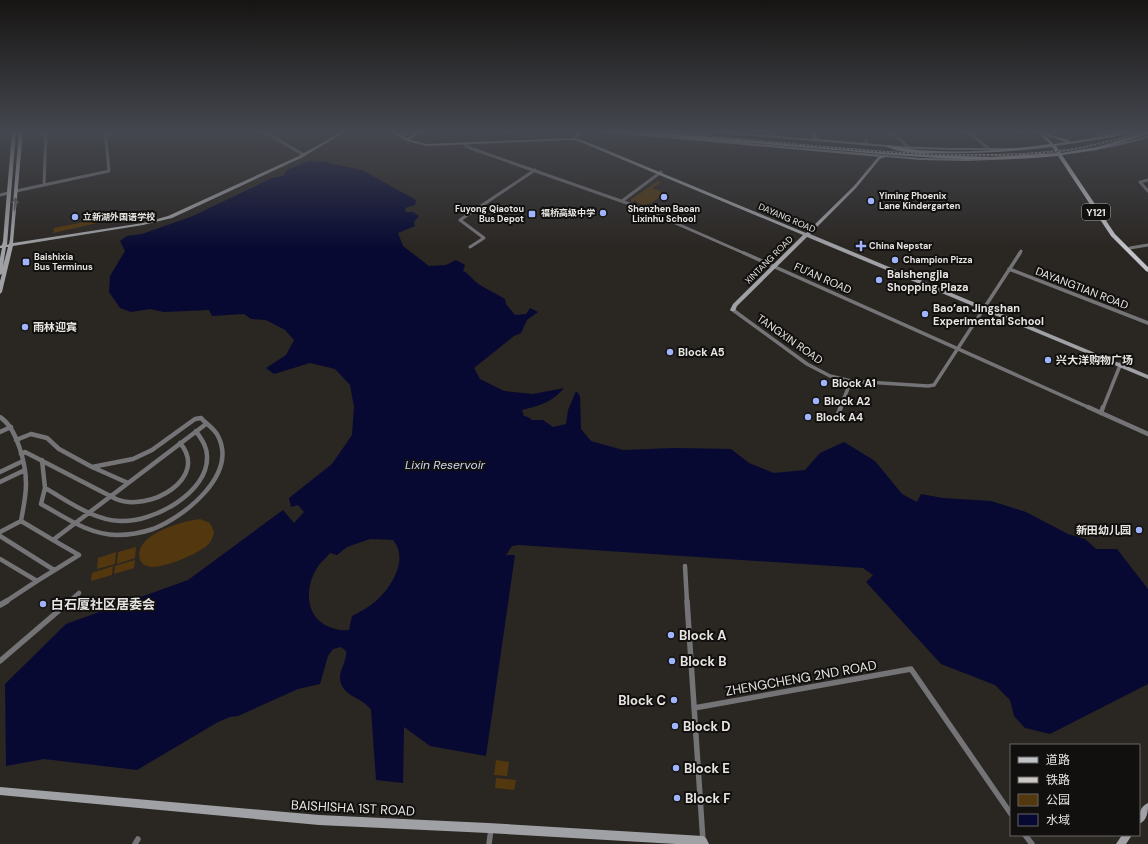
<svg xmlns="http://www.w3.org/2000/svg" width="1148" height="844" font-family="'DM Sans','Noto Sans SC',sans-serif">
<rect width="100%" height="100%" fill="#2a2622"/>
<!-- green -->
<path fill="#53370e" d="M658 181 661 182 652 188 660 191 662 194C655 202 643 210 635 200L633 202 630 200Z
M102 213V222L53 233 54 228 84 222V216Z
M200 519 210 523 214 532C213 539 209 545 202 549 193 556 164 567 153 567 147 567 143 565 140 560 132 535 182 521 200 519Z
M136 547 135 558 117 564 118 552Z
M116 552 115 564 97 569 98 558Z
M135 560 134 568 114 574 115 566Z
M113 566 112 575 91 581 92 573Z
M496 760 509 762 507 776 494 775Z
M496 778 516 780 514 790 495 788Z"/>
<!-- water -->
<path fill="#070932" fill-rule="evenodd" d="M308 161 325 162 362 170 416 200 415 205 405 208 406 212H413L419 216 414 222 415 226 398 233 403 246 429 266 446 265 456 260 465 265 463 271C470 274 473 281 480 285 488 290 497 294 505 299L506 304 515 315 526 314 530 308 538 312 527 320 521 333 514 336 474 368 480 379 504 391 533 394 564 388C551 403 541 405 522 410L524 416 528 417 532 420H543L553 427 566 424 568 410 576 391 580 396 581 429 591 441 623 450 674 448 731 449 749 463 774 473 805 470 820 453 844 442 875 461 902 494 917 502 921 494 943 498 991 501 1026 512 1068 534 1085 539 1096 549H1117L1148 589V684L1050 734 1025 728 1014 716 1010 700 995 685 941 664 866 582 873 575 863 568 519 545 512 546 506 555H515L486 756 430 746 404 727 403 783 376 780 371 710C362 696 341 697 340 678 340 668 347 661 346 651L341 647 333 649 328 656 320 684 298 689 238 716 230 717 218 722 137 770 44 759 6 766 5 684 66 624 188 580 283 510 294 523 304 512 298 505 291 507 289 498 332 464 352 435 354 407 350 385 335 369 310 363 274 374 266 368 286 355 294 340 285 330 266 320 251 319 244 314 212 316 209 310 164 312 150 309 131 312 120 308 109 292 110 276 125 251 120 241 127 236 142 234 193 216 272 178 283 176 287 170ZM370 539 393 540C409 559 392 587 376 601 369 607 360 612 352 616L349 630C340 631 333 629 325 625 303 612 306 583 319 565 322 561 327 557 330 553L337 555 347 547Z"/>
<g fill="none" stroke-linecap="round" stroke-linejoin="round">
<!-- street-far3 -->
<path stroke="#747477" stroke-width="3" d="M263 131 304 155
M737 131 747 134
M891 131 909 148
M967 131 988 148
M866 140 867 145
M465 143 466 146 470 148 641 208 746 254
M1148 180 1140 182 1148 191
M44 185 46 131
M16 191 109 171 105 131
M0 195 8 193
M622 201 661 172
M470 247 484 238 460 220 535 170
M1130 248 1148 245
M1019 254 1021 251"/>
<!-- street-far2 -->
<path stroke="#747477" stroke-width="3.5" d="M744 253 1090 408
M1009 269 1148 323
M733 310 807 364 830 376 851 381 928 386 934 385 1020 253
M840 408 851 381
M1103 408 1121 363"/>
<!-- street-far1 -->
<path stroke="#747477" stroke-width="4.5" d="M1088 407 1148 434
M1101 413 1103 407
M0 417C17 428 26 464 26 484 26 497 23 509 21 521
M840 417 837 416 841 407
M0 432 11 427
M16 440 31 434 47 438 59 449 92 467 128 483
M21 454 25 452 116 499C149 513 210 478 180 443
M42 460 45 488 41 504C65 517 89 535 117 535 129 535 141 533 153 529 184 517 238 475 218 436 214 428 206 424 201 418L195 419 152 450 133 459 92 467
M0 472 23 461
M0 482 25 470
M45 488C68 501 93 520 120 521 152 523 209 493 207 456 207 446 201 439 196 431
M0 532 21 521 53 540 206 424
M0 536 54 570
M0 559 37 581 5 602
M685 566 687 602
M37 581 79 555 53 540
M69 602 79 593"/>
<!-- street -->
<path stroke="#747477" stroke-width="5.5" d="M687 601 703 841
M0 605 7 601
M0 661 70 601
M694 708 911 669 1011 814
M1025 835 1032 844
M135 844 138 839
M489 844 491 829"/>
<!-- secondary -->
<path fill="#9fa1a5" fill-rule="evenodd" d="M12 131H16L7 245 9 244 10 239 19 131H23L13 243 143 223 168 216 299 156 343 131H347L301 158 172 218 143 225 13 246 2 292 0 294V281L2 274 0 275V258L2 248H0V246L2 245 3 241ZM6 247H8L3 266Z
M390 131H394L407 138 418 131H422L410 140 427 144 573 138 577 131H581L576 139H580L806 233 854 186 878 157H880L597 132 595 131H608L920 158 967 159 1015 157 1016 158 1014 159 967 161 920 160 886 157 880 159 856 188 810 234 1148 375V379L807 237 737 306 735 311H731L730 310 733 304 803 235 578 141 569 140 427 146 406 141Z
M703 131H716L814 139 812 137 811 131H815L816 137 819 139 898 146 949 148H1019L1021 149 1019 150H949L898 148 705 132Z
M1116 131H1121L1093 140 1090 139Z
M1148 136V138L1122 145 1101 149 1099 148Z
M0 787 319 815 488 823 703 836 706 838 709 844H676L488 833 319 825 0 795Z
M1148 803C1148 811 1148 820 1139 824 1139 815 1139 807 1148 803Z
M1122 835H1132L1126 844H1116Z"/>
<!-- primary -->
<path fill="#c1c3c8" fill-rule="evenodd" d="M10 131H14L15 134 11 135Z
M21 131H25L21 135 19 134Z
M620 131H635L924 155 990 157 1057 153 1052 147C1012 152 973 154 932 153 917 153 898 153 885 146L887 145C937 156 999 151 1050 144L1036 131H1040L1054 144 1066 142 1047 136V134L1069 140V142L1108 135 1127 131H1133L1114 137 1056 146 1061 153 1097 147 1148 132V134L1097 150 1062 155 1115 234 1148 267V272L1146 271 1111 236 1058 156C981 164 903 156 825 149 766 144 707 140 647 135L622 132Z"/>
<!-- rail casing -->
<g stroke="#cbc8c5" stroke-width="2">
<path id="rail" d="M642 131C695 135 749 140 802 145 890 153 980 161 1068 150 1096 146 1122 138 1148 131"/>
</g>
<!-- rail -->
<use href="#rail" stroke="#11100e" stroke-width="1" stroke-dasharray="2" stroke-linecap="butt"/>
</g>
<!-- one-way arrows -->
<defs><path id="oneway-shaft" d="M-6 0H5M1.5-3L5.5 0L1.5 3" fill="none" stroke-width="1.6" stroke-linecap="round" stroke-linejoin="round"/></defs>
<use stroke="#58585a" href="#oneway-shaft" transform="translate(15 204) rotate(-85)"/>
<!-- sky -->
<linearGradient id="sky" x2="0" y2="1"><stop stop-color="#171513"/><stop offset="0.53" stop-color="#44474f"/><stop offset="1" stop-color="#44474f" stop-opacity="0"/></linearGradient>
<rect width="1148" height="249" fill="url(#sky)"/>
<!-- markers -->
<g fill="#a0b3fd" stroke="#11100e" stroke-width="1.5">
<circle cx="664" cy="197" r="4"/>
<circle cx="871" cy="201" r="4"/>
<circle cx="603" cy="213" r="4"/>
<rect x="528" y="210" width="8" height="8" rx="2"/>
<circle cx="75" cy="217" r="4"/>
<path d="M859 240h4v4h4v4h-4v4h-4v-4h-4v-4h4z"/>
<circle cx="895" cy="260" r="4"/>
<rect x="22" y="258" width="8" height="8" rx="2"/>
<circle cx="879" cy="280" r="4"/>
<circle cx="925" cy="314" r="4"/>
<circle cx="25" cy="327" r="4"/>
<circle cx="670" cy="352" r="4"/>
<circle cx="1048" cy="360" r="4"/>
<circle cx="824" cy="383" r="4"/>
<circle cx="816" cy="401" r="4"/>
<circle cx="808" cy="417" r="4"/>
<circle cx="1139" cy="530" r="4"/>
<circle cx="43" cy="604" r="4"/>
<circle cx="671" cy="635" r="4"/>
<circle cx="672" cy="661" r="4"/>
<circle cx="674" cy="700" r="4"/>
<circle cx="675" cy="726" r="4"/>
<circle cx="676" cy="768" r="4"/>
<circle cx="677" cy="798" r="4"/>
</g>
<g text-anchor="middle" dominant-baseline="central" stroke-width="4" stroke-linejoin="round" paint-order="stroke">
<!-- far-poi labels -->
<g font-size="9" font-weight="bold" fill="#e7e5e2" stroke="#11100e" text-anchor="start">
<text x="879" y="196">Yiming Phoenix<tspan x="879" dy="10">Lane Kindergarten</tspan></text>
<text x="524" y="209" text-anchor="end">Fuyong Qiaotou<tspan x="524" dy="10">Bus Depot</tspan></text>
<text x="664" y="209" text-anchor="middle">Shenzhen Baoan<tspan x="664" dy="10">Lixinhu School</tspan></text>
<text x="595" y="213" text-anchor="end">福桥高级中学</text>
<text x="83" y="217">立新湖外国语学校</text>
<text x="869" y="246">China Nepstar</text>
<text x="34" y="257">Baishixia<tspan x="34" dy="10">Bus Terminus</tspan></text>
<text x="903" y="260">Champion Pizza</text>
</g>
<!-- far-street labels -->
<g font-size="9" fill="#e7e5e2" stroke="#11100e">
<text transform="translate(787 218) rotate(23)">DAYANG ROAD</text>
<text transform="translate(769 260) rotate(-45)">XINTANG ROAD</text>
</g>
<!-- shield labels -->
<rect fill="#11100e" stroke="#a7a5a2" stroke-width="1" x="1082" y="204" width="28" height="16" rx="3"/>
<g font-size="10" font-weight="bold" fill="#e7e5e2">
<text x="1096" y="212">Y121</text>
</g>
<!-- poi labels -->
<g font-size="11" font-weight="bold" fill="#e7e5e2" stroke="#11100e" text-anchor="start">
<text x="887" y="274">Baishengjia<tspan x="887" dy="13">Shopping Plaza</tspan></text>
<text x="933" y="308">Bao’an Jingshan<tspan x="933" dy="13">Experimental School</tspan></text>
<text x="33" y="327">雨林迎宾</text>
<text x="678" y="352">Block A5</text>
<text x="1056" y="360">兴大洋购物广场</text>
<text x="832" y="383">Block A1</text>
<text x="824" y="401">Block A2</text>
<text x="816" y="417">Block A4</text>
<text x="1131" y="530" text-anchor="end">新田幼儿园</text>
</g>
<!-- street labels -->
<g font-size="11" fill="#e7e5e2" stroke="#11100e">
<text transform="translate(823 278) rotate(24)">FU'AN ROAD</text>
<text transform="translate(1082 288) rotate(21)">DAYANGTIAN ROAD</text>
<text transform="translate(790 339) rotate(35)">TANGXIN ROAD</text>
</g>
<!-- water labels -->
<g font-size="12" font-style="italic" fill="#ccd5f4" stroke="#11100e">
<text x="445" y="465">Lixin Reservoir</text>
</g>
<!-- near-poi labels -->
<g font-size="13" font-weight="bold" fill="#e7e5e2" stroke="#11100e" text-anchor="start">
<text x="51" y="604">白石厦社区居委会</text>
<text x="679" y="635">Block A</text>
<text x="680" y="661">Block B</text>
<text x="666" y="700" text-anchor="end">Block C</text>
<text x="683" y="726">Block D</text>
<text x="684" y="768">Block E</text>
<text x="685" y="798">Block F</text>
</g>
<!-- near-street labels -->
<g font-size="13" fill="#e7e5e2" stroke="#11100e">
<text transform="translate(801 678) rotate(-10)">ZHENGCHENG 2ND ROAD</text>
<text transform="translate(353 808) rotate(3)">BAISHISHA 1ST ROAD</text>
</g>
</g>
<!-- legend -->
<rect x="1010" y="744" width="130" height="92" fill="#11100e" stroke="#676563"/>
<rect x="1018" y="757" width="20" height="6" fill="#c1c3c8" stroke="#676563"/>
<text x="1046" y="764" font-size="12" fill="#e7e5e2">道路</text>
<rect x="1018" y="777" width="20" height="6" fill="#cbc8c5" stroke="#676563"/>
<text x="1046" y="784" font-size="12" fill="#e7e5e2">铁路</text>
<rect x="1018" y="794" width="20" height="12" fill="#53370e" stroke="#676563"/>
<text x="1046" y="804" font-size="12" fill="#e7e5e2">公园</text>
<rect x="1018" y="814" width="20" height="12" fill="#070932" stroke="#676563"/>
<text x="1046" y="824" font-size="12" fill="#e7e5e2">水域</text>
</svg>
